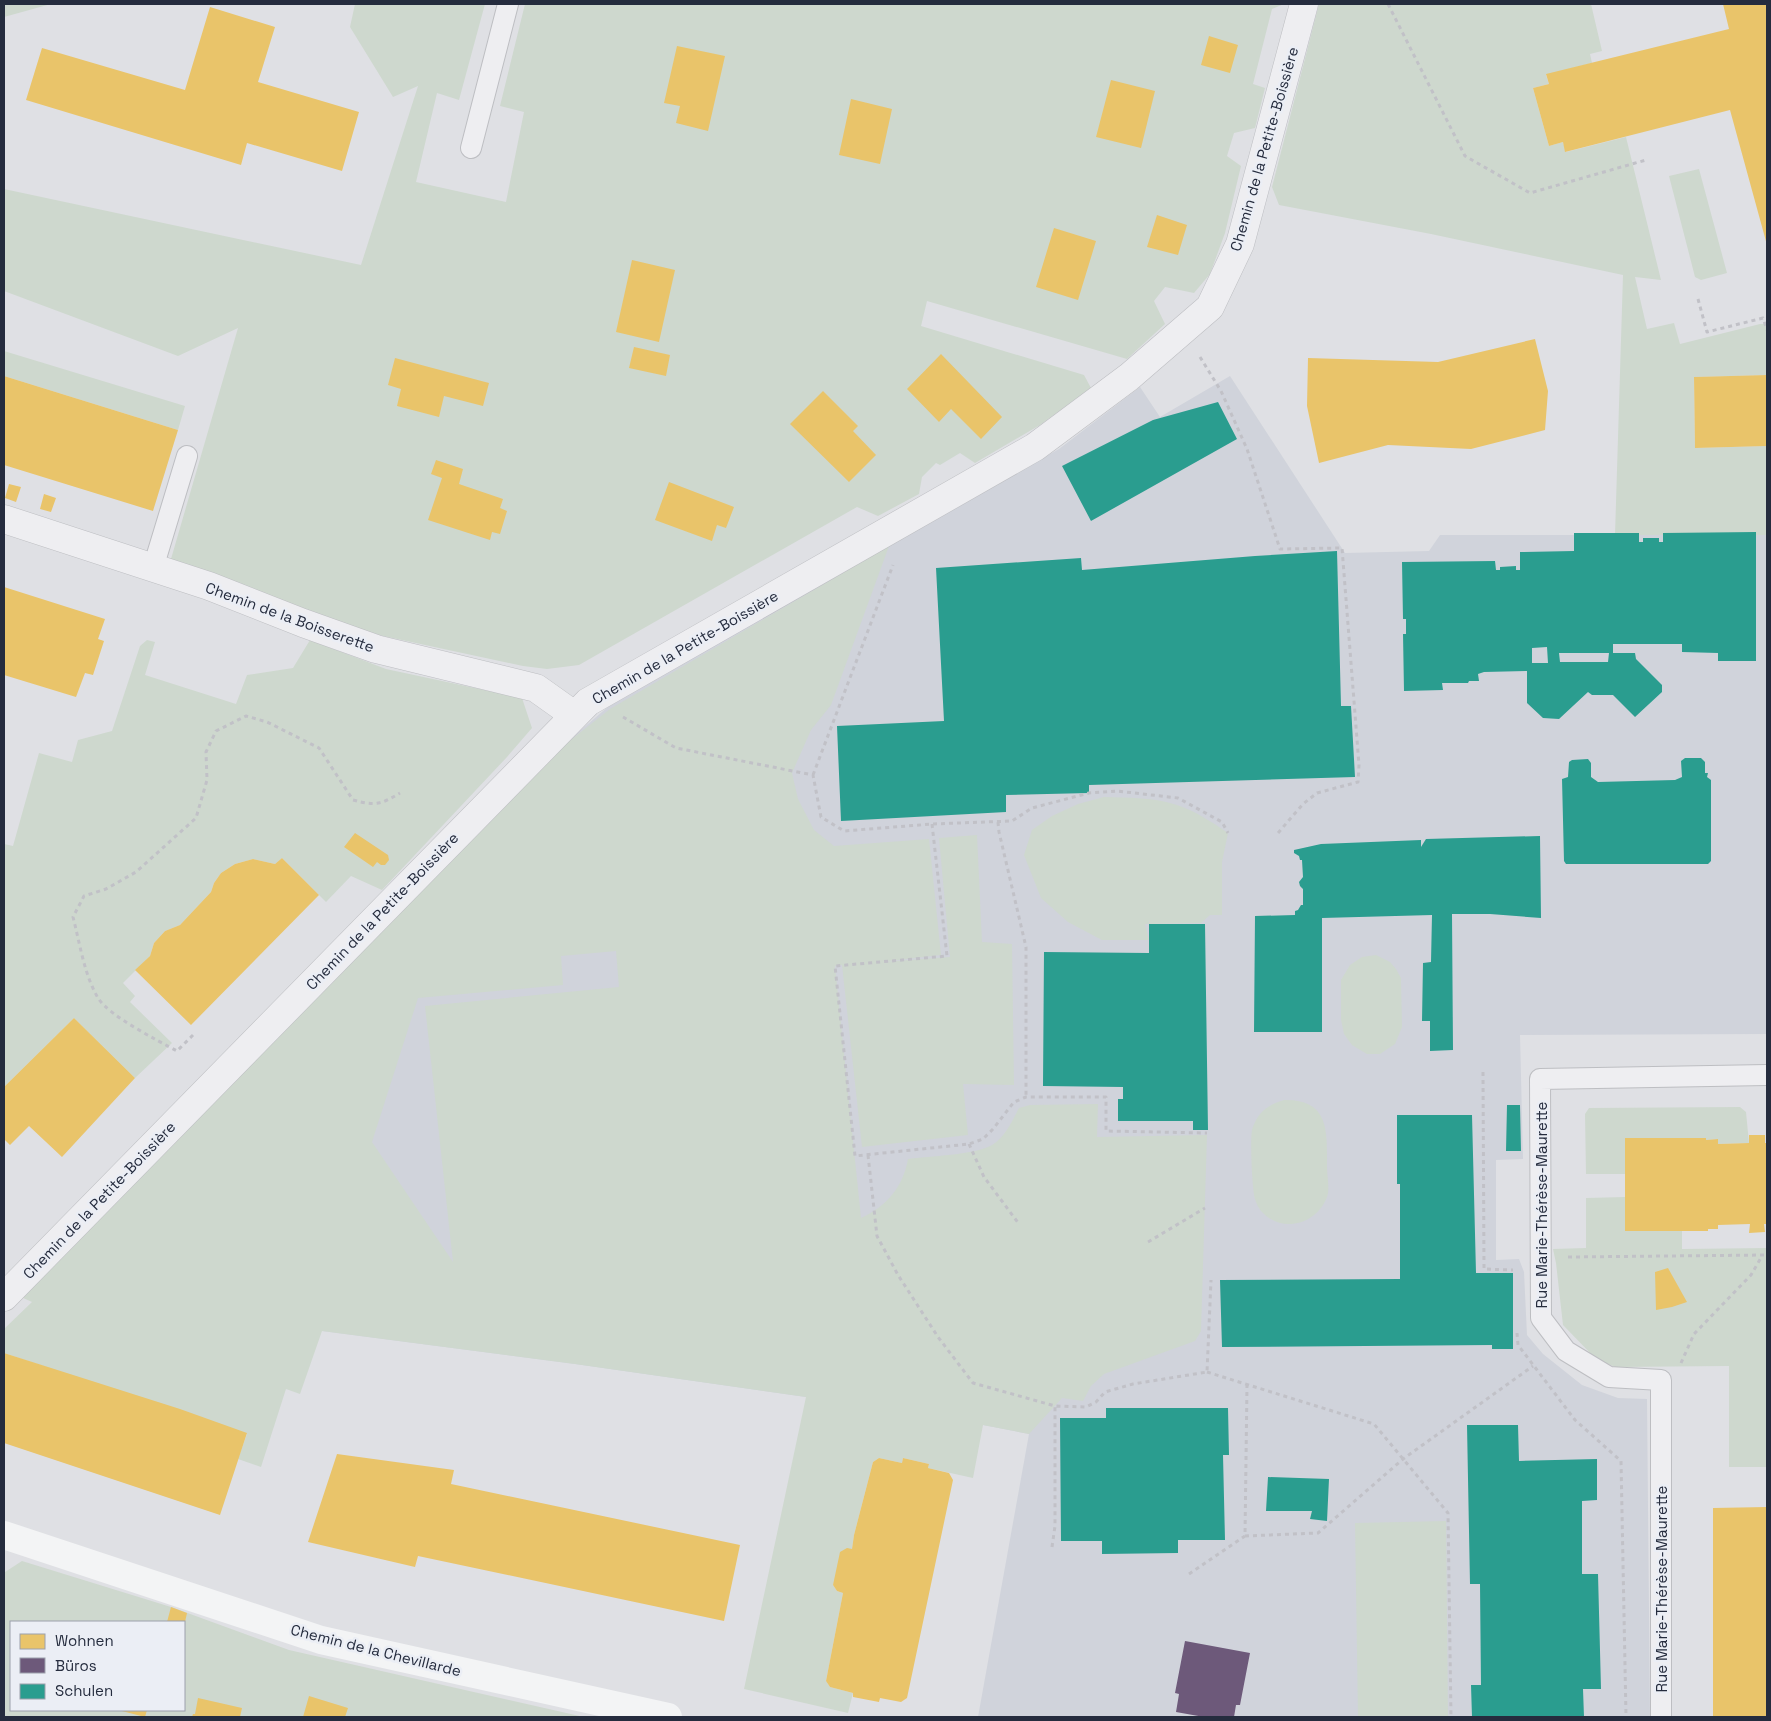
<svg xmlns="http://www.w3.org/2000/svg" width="1771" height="1721" font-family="'Space Grotesk',sans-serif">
<rect width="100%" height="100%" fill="#dfe0e4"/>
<!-- built -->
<path fill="#d0d3db" d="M1230 376 1345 553 1429 551 1440 535H1767V1034L1520 1035 1523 1159 1496 1160V1260L1519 1259 1524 1272 1527 1335 1543 1354 1582 1385 1618 1398 1647 1399 1650 1717H978L1029 1434 983 1425 806 1397 575 1364 322 1331 74 1242 554 753 609 706 1059 449 1140 387 1160 417Z"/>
<!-- green -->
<path fill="#ced8ce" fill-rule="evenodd" d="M4 4H51L4 17Z
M355 4H485L459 100 437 93 416 182 506 202 524 112 500 106 525 4H1284L1272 9 1253 84 1265 88 1255 128 1234 133 1227 156 1241 166 1225 233 1210 274 1194 293 1165 287 1154 301 1165 324 1127 359 927 301 921 326 1084 375 1091 388 1040 425 975 463 960 453 940 465 936 463 922 477 919 494 878 516 857 507 579 665 547 669 523 666 360 631 171 559 238 328 178 356 4 291V189L361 265 418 86 393 97 350 27Z
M1319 4H1591L1602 51 1590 54 1592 63 1546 75 1549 84 1533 88 1549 146 1563 142 1566 152 1626 137 1661 280 1635 277 1647 329 1674 323 1680 344 1760 324H1767V375L1694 377 1695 448 1767 446V535H1615L1623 275 1431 234 1279 205 1272 187Z
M1699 169 1727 273 1701 280 1695 277 1669 176Z
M4 351 185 406 178 430 4 376Z
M889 546 831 705 811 730 792 773 798 799 814 830 834 846 929 839 941 955 881 962 950 957 939 838 977 835 982 942 1012 944 1014 1085 963 1084 968 1135 862 1147 842 965 835 966 861 1218C887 1206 903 1187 908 1159 928 1156 976 1155 992 1145 1005 1137 1012 1121 1019 1108L1030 1105 1098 1104 1097 1137 1207 1135 1201 1331 1195 1341 1104 1374 1091 1386 1083 1401 1062 1398 1029 1434 983 1425 973 1478 928 1468 929 1464 903 1458 902 1463 879 1458 873 1462 854 1535 852 1549 833 1585 837 1591 843 1593 826 1681 830 1687 853 1693 848 1713 744 1689 806 1397 575 1364 322 1331 300 1394 286 1389 261 1467 238 1459 247 1434 4 1353V1329L32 1302 21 1297 554 753 610 709ZM616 951 619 987 425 1006 453 1262 372 1142 418 998 563 985 561 956Z
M147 640 155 642 145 675 236 704 247 675 293 668 310 640 386 669 522 698 532 728 507 757 382 890 351 876 326 902 282 858 275 864 253 859 235 864 221 873 214 883 211 892 180 925 165 931 154 943 150 956 123 983 135 996 130 1002 172 1043 135 1078 74 1018 4 1087V844L13 846 39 753 72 762 78 740 112 731 140 646Z
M1104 797C1128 798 1154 797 1177 805 1195 811 1212 822 1228 833L1222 862V915H1210L1201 923 1145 924 1149 940H1102L1068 922 1041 898 1024 855 1032 830 1052 816 1078 804Z
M1376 955 1390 962 1396 969 1401 978 1402 1027 1395 1044 1380 1054H1367L1352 1045 1344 1034 1341 1020V980L1350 965 1362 957Z
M1284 1100C1330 1099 1327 1132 1327 1167 1327 1176 1330 1189 1327 1197 1317 1224 1282 1234 1262 1212 1259 1209 1256 1203 1255 1199 1252 1188 1250 1141 1252 1130 1253 1126 1257 1117 1261 1113 1267 1106 1275 1103 1284 1100Z
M1740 1107 1746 1112 1749 1143 1718 1144V1139L1706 1140V1138H1625V1174H1586L1585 1114 1589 1108Z
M1625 1197V1231H1682V1249L1767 1248V1467H1729V1366L1615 1367 1595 1358 1563 1325 1556 1263 1553 1249 1586 1248V1198Z
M1446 1521 1448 1717H1358L1355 1523Z
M22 1561 171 1607 289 1650 584 1717H4V1575L5 1572ZM11 1622H184V1710H11Z"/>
<!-- homes -->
<path fill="#e9c46a" d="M1723 4H1767V245L1730 110 1565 152 1563 142 1549 146 1533 88 1549 84 1546 74 1729 29Z
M210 7 275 27 258 82 359 112 342 171 247 143 241 165 26 100 42 48 185 90Z
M1209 36 1238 45 1230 73 1201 65Z
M677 46 725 56 708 131 676 123 680 106 664 103Z
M1111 80 1155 91 1141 148 1096 137Z
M851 99 892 109 880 164 839 155Z
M1157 215 1187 225 1178 255 1147 247Z
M1054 228 1096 241 1078 300 1036 287Z
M632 260 675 270 659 342 616 332Z
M1535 339 1548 391 1545 430 1471 449 1388 445 1319 463 1307 406 1308 358 1438 362Z
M634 347 670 355 666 376 629 368Z
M941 354 1002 417 981 439 951 409 939 422 907 389Z
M395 358 489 383 483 406 444 396 439 417 397 406 401 389 388 385Z
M1767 375V446L1695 448 1694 377Z
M4 376 178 430 153 511 4 465Z
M823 391 858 426 853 431 876 455 849 482 790 424Z
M436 460 463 469 459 484 503 499 500 508 507 511 500 534 492 532 490 540 428 520 442 478 431 474Z
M669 482 734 507 726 528 717 525 712 541 655 520Z
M9 484 21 487 16 502 5 498Z
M44 494 56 498 51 512 40 509Z
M4 587 105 619 98 639 104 641 93 675 85 673 76 697 4 675Z
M355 833 388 855 389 860 385 865H381L377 862 373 867 344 847Z
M282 858 319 895 191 1025 135 970 150 956 154 943 165 931 180 925 211 892 214 883 221 873 235 864 253 859 275 864Z
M74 1018 135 1078 62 1157 29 1126 10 1145 4 1139V1087Z
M1749 1135H1765V1143H1767V1224H1764L1765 1232 1749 1233 1750 1224 1718 1225V1229H1708V1231H1625V1138H1706V1140L1718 1139V1144L1749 1143Z
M1668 1268 1687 1302 1672 1307 1656 1310 1655 1272Z
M4 1353 180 1409 247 1433 220 1515 4 1443Z
M337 1454 454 1470 451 1484 740 1545 724 1621 418 1556 415 1567 308 1542Z
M879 1458 902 1463 903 1458 929 1464 928 1468 949 1473 953 1480 907 1698 901 1702 880 1698 879 1702 853 1697V1693L830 1687 826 1681 843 1593 837 1591 833 1585 840 1552 847 1548 852 1549 854 1535 873 1462Z
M1767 1507V1717H1713V1508Z
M171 1607 187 1613 185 1622H167Z
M309 1696 348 1708 345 1717H303Z
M198 1698 242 1708 240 1717H192L193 1714H195Z
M118 1710H147L145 1717Z"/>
<!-- offices -->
<path fill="#6d597a" d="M1185 1641 1250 1653 1240 1705H1236L1234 1717H1204L1176 1712 1179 1694 1175 1693Z"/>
<!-- schools -->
<path fill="#2a9d8f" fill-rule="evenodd" d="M1218 402 1237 439 1091 521 1062 466 1153 420Z
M1756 532V661H1718V653L1682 652V644H1613V653H1635L1636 659 1662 685V692L1635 717 1613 695H1592L1588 692 1559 719 1543 718 1527 703V671L1484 672 1478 674 1479 681H1469L1468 683H1442L1443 690 1404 691 1403 634H1406V619H1403L1402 562 1495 561 1496 570H1500V567L1516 566V570H1520V552L1574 551V533H1639V542H1643V538H1659V542H1663V533ZM1547 647 1548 663H1532V648ZM1559 653H1609L1608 662H1560Z
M1337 551 1341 706H1351L1355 777 1089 785V793L1006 795V812L841 821 837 726 944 721 936 568 1081 558 1082 570 1255 556Z
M1685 758H1701L1705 762V773H1708L1707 777 1711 780V861L1708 864H1566L1564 861 1562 779 1568 777 1569 762 1572 760 1588 759 1591 763V777L1598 782 1675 780 1682 777 1681 761Z
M1540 836 1541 918 1490 914H1452L1453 1050 1430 1051V1021H1422L1423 963 1431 962 1432 915 1322 918V1032H1254L1255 916 1295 915V911L1298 910 1301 905H1303V889L1300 886 1299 882 1303 877 1302 860H1300L1299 856 1294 853V850L1321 844 1421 840V847L1426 839Z
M1149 924H1205L1208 1130H1193V1121H1118V1099H1123V1087L1043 1086 1044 952 1149 953Z
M1507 1105H1520L1521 1151H1506Z
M1397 1115H1472L1476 1273H1513V1349H1492V1345L1222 1347 1220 1280 1400 1279V1184H1397Z
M1106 1408H1228L1229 1455H1223L1225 1540H1178V1553L1102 1554V1541H1061L1060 1418H1106Z
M1467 1425H1518L1519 1461 1597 1459V1500L1582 1501V1574H1598L1601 1689H1583L1584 1717H1472L1471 1685H1481L1480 1584H1470Z
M1268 1477 1329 1479 1327 1521 1310 1519 1312 1511H1266Z"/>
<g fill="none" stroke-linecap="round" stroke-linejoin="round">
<!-- lane casing -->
<g stroke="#bdbec2" stroke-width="22">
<path id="lane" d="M471 148 508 4
M153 568 187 456
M1661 1717V1380L1609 1377 1566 1351 1541 1318 1540 1079 1767 1075"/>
</g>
<!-- street casing -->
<g stroke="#bdbec2" stroke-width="29">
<path id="street" d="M4 519 209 586 303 623 376 649 536 688 574 715
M4 1297 588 702 1035 447 1129 377 1210 307 1240 244 1304 4"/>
</g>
<!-- path -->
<path stroke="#c1c1c7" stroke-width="3" stroke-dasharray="4 4" stroke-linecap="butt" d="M1388 4 1465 156 1530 193 1646 160
M1698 299 1707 332 1763 318 1767 330
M1200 357 1221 391 1247 449 1280 549 1342 548 1359 765 1358 782 1317 793 1303 804 1278 833
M623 717 676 748 813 775 821 817 844 831 932 824 1012 821 1032 808 1089 793 1117 791 1178 798 1222 822 1228 833
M813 775 893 565
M998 822 999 832 1026 947V1097
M932 824 947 956 835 966 855 1156 969 1144 983 1139 993 1129 1014 1102 1026 1097H1106V1131L1207 1133
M193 1035 177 1051C157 1040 109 1016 98 998 84 974 80 944 73 917L84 896 106 889 136 872 196 818 207 780 206 752 216 731 246 716 267 722 319 748 353 800C375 806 380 805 400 793
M1483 1072 1484 1269 1513 1270
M969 1144 984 1177 1019 1224
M868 1155 877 1236 898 1275 938 1337 973 1383 1055 1406 1086 1407 1096 1402 1105 1392 1133 1384 1207 1372 1211 1280
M1148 1242 1205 1208
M1568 1257 1767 1255
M1517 1333 1518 1345 1575 1420 1621 1461 1626 1717
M1681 1363 1694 1334 1751 1275 1762 1256
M1207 1372 1374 1424 1448 1513 1451 1717
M1247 1384 1245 1536 1318 1533 1403 1459 1533 1366
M1052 1547 1055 1526V1406
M1189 1574 1245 1536"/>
<!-- lane -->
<use href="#lane" stroke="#eeeef1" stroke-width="20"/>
<!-- street -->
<use href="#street" stroke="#eeeef1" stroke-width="28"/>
<!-- secondary -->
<path stroke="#f3f4f5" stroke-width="28" d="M4 1535 321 1640 668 1717"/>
</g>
<g text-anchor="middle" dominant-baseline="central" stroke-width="5" stroke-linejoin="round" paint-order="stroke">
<!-- street labels -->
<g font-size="15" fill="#252c3e" stroke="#ebeef5">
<text transform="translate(1264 149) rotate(-74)">Chemin de la Petite-Boissière</text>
<text transform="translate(290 617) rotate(20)">Chemin de la Boisserette</text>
<text transform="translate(685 647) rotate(-30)">Chemin de la Petite-Boissière</text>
<text transform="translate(382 911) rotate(-46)">Chemin de la Petite-Boissière</text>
<text transform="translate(99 1200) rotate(-46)">Chemin de la Petite-Boissière</text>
<text transform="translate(1541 1205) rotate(-90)">Rue Marie-Thérèse-Maurette</text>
<text transform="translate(1661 1589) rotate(-90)">Rue Marie-Thérèse-Maurette</text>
<text transform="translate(376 1650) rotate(14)">Chemin de la Chevillarde</text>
</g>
</g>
<!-- border -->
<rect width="1771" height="1721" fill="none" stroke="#252c3e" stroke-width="10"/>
<!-- legend -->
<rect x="10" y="1621" width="175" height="90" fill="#ebeef5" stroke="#9ca0ac"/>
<rect x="20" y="1634" width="25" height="15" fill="#e9c46a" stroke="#9ca0ac"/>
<text x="55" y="1646" font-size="15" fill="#252c3e">Wohnen</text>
<rect x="20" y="1658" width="25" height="15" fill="#6d597a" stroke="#9ca0ac"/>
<text x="55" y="1671" font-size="15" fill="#252c3e">Büros</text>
<rect x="20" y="1684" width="25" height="15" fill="#2a9d8f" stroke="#9ca0ac"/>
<text x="55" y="1696" font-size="15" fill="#252c3e">Schulen</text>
</svg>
